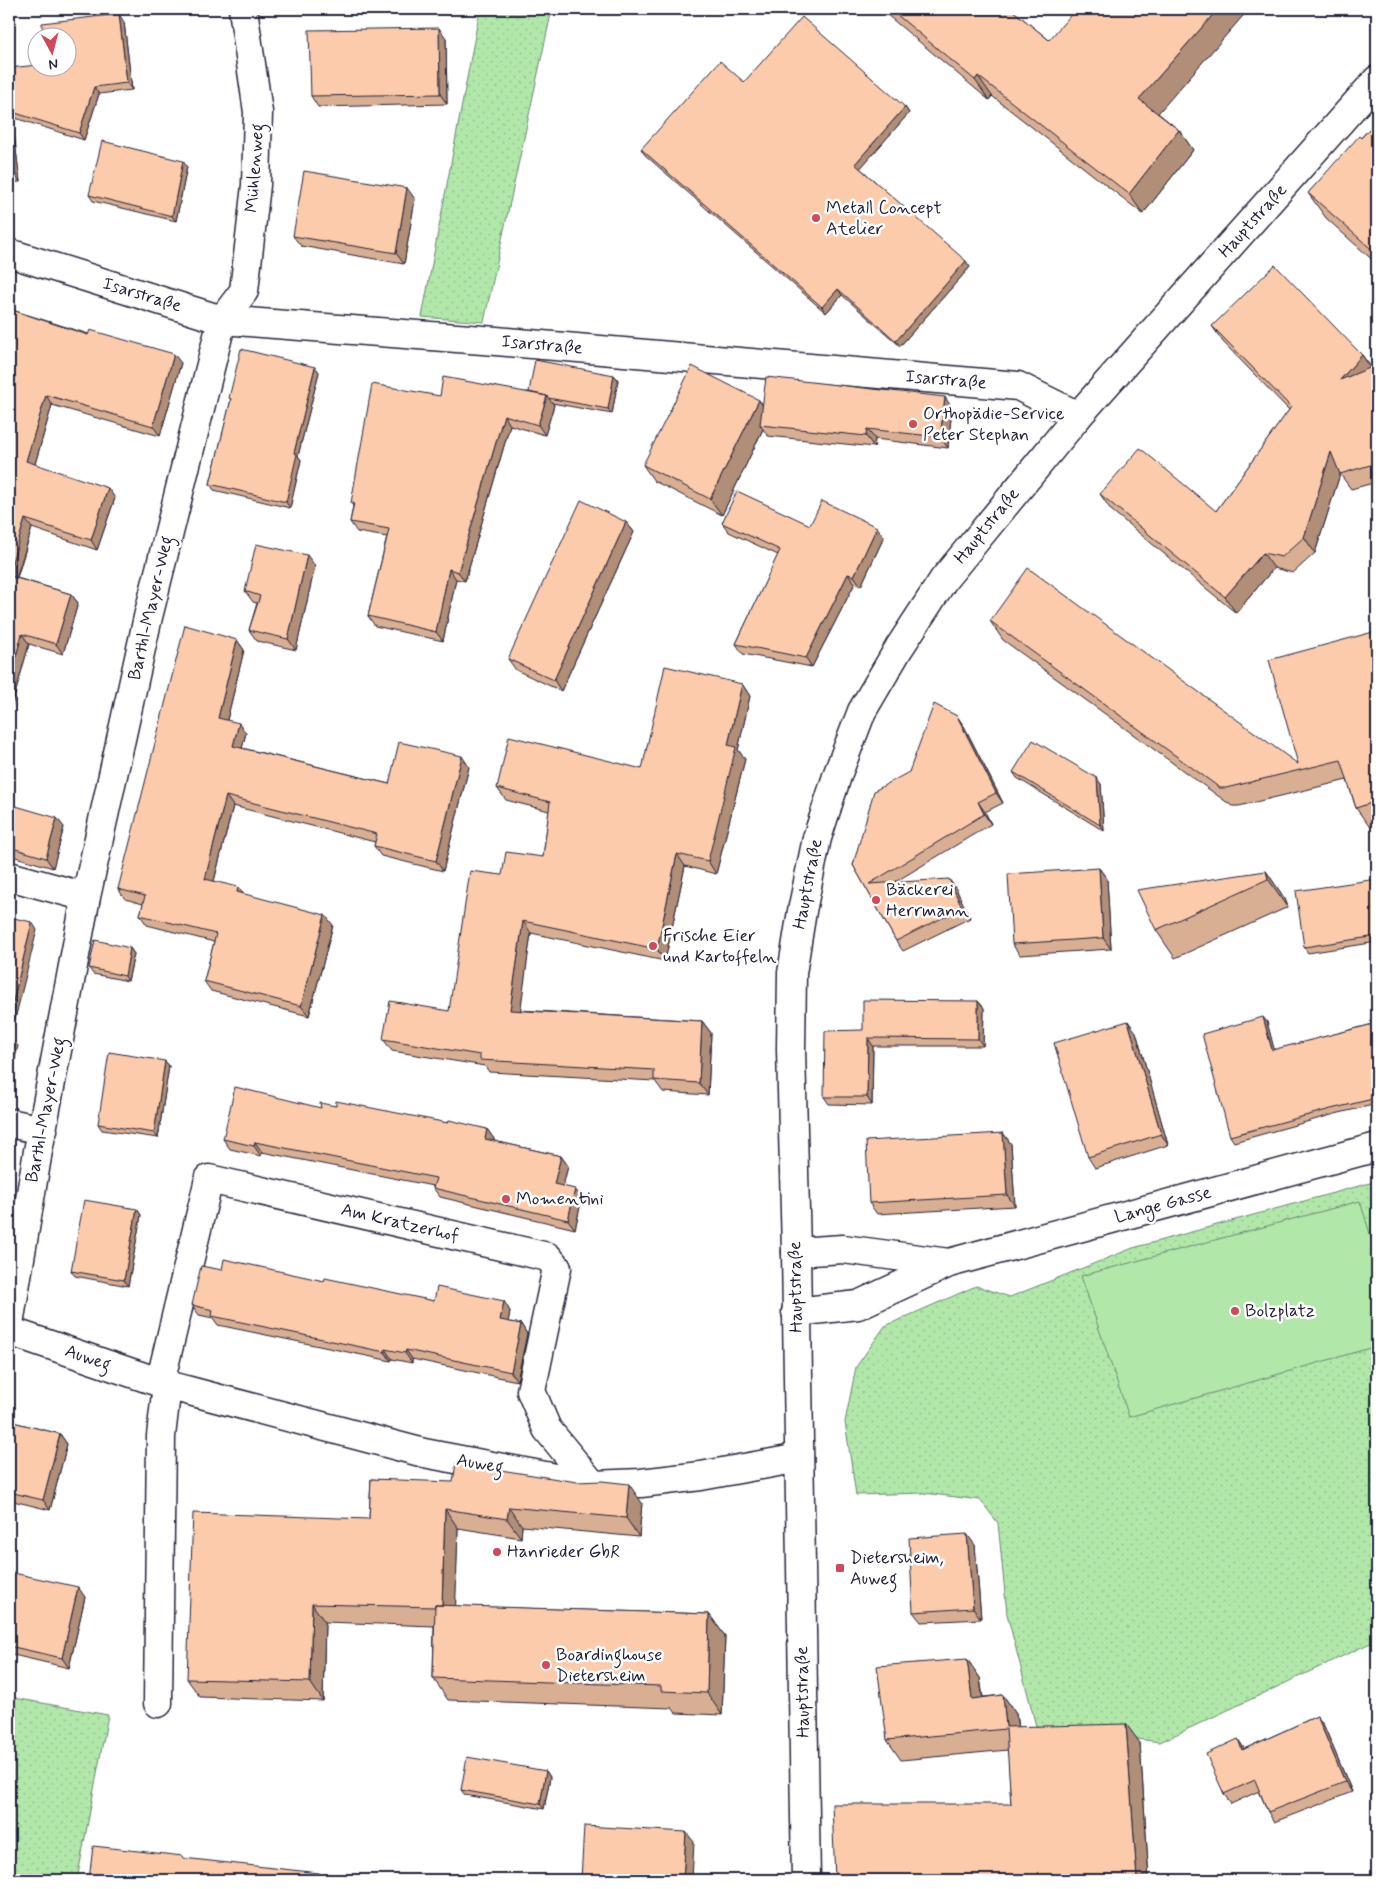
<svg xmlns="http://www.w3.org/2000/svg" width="1386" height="1889" font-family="Mynerve,sans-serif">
<defs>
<pattern id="grass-dots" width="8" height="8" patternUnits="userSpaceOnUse" patternTransform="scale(1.25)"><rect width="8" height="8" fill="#b1e8aa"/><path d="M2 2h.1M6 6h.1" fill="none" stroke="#98c793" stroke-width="1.8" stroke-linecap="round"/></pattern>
</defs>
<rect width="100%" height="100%" fill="#fff"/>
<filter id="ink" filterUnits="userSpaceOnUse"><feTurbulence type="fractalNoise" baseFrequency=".02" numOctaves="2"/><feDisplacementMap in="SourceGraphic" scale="10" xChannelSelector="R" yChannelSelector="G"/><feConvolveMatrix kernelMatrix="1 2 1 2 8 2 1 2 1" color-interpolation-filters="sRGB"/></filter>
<g filter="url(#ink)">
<!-- grass -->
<path fill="url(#grass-dots)" stroke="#6a8572" d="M480 9H552L484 322 422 317Z
M1377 1181V1640L1160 1742 1036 1726 1007 1614 998 1523 980 1500 924 1493 856 1495 845 1422 856 1367 885 1326 976 1286 1010 1297 1133 1248Z
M9 1697 108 1715 77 1880H9Z"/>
<!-- garden -->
<path fill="#b1e8aa" stroke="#6a8572" d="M1360 1201 1377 1257V1346L1129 1417 1081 1276Z"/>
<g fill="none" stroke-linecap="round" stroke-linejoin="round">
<!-- minor casing -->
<g stroke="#22223b" stroke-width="31">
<path id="minor" d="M9 253 222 320 496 341 1018 386 1078 416
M9 876 86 897
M9 1123 43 1130
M796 1252 843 1249 949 1263
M796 1312 858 1305 949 1263 1377 1147
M9 1324 38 1151 86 897 148 617 222 320 244 291 256 185 258 112 243 9
M9 1331 167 1385 424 1453 593 1485 641 1483 701 1476 799 1458
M160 1383 209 1179 548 1257 557 1268 531 1391 547 1429 593 1485
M158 1703 161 1436 167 1385"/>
</g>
<!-- secondary casing -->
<g stroke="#22223b" stroke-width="31">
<path id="secondary" d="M806 1880 796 1252 791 1049 792 973 802 911 817 838 838 773 862 711 899 648 944 579 1078 416 1377 80"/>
</g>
<!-- minor -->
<use href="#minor" stroke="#fff" stroke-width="28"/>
<!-- secondary -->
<use href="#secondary" stroke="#fff" stroke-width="28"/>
</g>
<!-- wall -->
<path fill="#d9af94" stroke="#22223b" d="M880 9H1011L1049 40 1158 113 1179 130 1193 150 1143 214 992 96 989 100Z
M124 22 132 90 99 94 84 140 12 117 20 182 9 183V68H68Z
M446 38 447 104 318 107 311 96Z
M744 82 905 107 909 113 860 168 970 267 900 346 842 295 826 313 645 155 641 149Z
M1377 121V264L1326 218 1308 193Z
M187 167 176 221 93 201 89 195Z
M415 199 404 264 301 246 293 236Z
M9 309 181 363 160 436 52 405 35 464 115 498 97 550 32 528 17 578 71 594 78 603 63 654 29 644 9 716Z
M1212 326 1362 355 1371 367 1377 365V482L1351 489 1340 474 1315 553 1293 573 1274 568 1236 613 1111 510 1100 494 1216 511 1289 410 1223 342Z
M315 367 319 372 298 456 301 460 290 508 214 490 210 484 231 400 229 398Z
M614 375 618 380 612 414 552 403 554 405 545 435 510 425 465 581 456 579 443 641 375 626 368 616 387 537 357 532 350 522 353 506 351 503 440 396 529 392Z
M759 400 763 405 952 408 948 448 875 439 874 447 768 436 763 429 722 515 654 481 643 465Z
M626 522 634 532 561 691 516 670 508 659Z
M722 523 810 525 884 537 861 586 855 583 812 667 743 654 736 644 778 555 729 532Z
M315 566 296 650 257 641 249 630 257 603 253 602 245 591Z
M990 621 1298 764 1377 631V824L1369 826 1356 808 1347 780 1239 806H1232L1003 640Z
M237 640 244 650 227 720 246 733 242 748 389 784 469 767 443 871 381 856 374 846 375 842 233 806 214 881 243 894 333 925 309 1016 211 991 204 981 214 942 147 925 140 915 143 904 125 899 118 889Z
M742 684 750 696 738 750 745 759 716 874 685 866 665 961 531 933 520 1010 702 1021 711 1033 708 1095 663 1092 655 1081 489 1072 485 1066 392 1051 383 1039 449 1011 502 875 543 857 549 811 506 800 497 788 642 769Z
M964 726 1003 803 985 812 991 824 895 882 956 889 970 918 903 951 896 941 853 865 909 772Z
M1013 772 1101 784 1104 831 1017 778Z
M9 804 64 827 53 868 9 855Z
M1099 868 1107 879 1111 949 1020 955 1012 944Z
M1266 871 1285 899 1288 907 1175 958 1156 930Z
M1377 879V942L1308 953 1304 947Z
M130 948 134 954 128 981 93 974 89 968Z
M978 1001 984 1008 983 1046H873L872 1105 829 1104 824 1097 863 1030Z
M1267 1022 1274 1050 1377 1023V1104L1335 1114 1234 1142 1230 1136Z
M1136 1032 1168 1145 1095 1168 1088 1157Z
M165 1061 169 1066 158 1138 102 1130 98 1124Z
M336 1106 487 1129 494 1139V1141L561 1156 568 1166 563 1186 582 1198 575 1229 440 1197 433 1188V1186L262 1152 261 1156 230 1149 223 1139 321 1108Z
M1003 1133 1011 1144 1015 1206 877 1214 869 1203Z
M137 1209 141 1215 128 1286 75 1276 71 1271Z
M222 1270 324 1281 434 1301 510 1311 508 1322 521 1324 527 1334 517 1381 412 1359V1363L392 1359 391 1361 218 1325 213 1318 199 1315 192 1305Z
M9 1421 60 1434 67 1444 50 1510 9 1500Z
M371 1479 642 1503 639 1537 522 1526 521 1538 458 1528 455 1606 709 1614 725 1636 722 1715 676 1713 672 1708 448 1700 433 1678 434 1626 325 1622 323 1701 200 1697 187 1679 369 1519Z
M975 1545 981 1619 921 1622 913 1612Z
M9 1572 85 1597 69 1668 9 1654Z
M967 1659 980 1678 983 1697 1003 1695 1016 1714 1018 1727 1140 1743 1149 1879 1166 1880H835L1011 1804 1008 1750 901 1760 887 1740Z
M1317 1716 1324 1726 1352 1792 1274 1822 1268 1812 1259 1791 1231 1804 1224 1794 1244 1749Z
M546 1771 550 1777 544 1809 465 1795 461 1790Z"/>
<!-- shaded-wall -->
<path fill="#b08e78" stroke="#22223b" d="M1218 9H1249L1153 119 1139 99Z
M119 14 124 22 132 90 127 83Z
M439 28 446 38 447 104 440 94Z
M978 76 992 96 989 100 975 80Z
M94 87 99 94 84 140 79 133Z
M905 107 909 113 859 170 855 164Z
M9 113 12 117 20 182 15 175 9 126Z
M1179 130 1193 150 1143 214 1129 194Z
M183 161 187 167 176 221 172 216Z
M407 188 415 199 404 264 396 253Z
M966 261 970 267 900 346 896 341Z
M838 289 842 295 826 313 822 307Z
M174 354 181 363 160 436 153 426Z
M1362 355 1373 371 1340 380Z
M315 367 319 372 298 456 301 460 290 508 286 502 294 453Z
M614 375 618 380 612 414 608 409Z
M46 395 52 405 33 471 26 461Z
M547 396 554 405 545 435 538 425Z
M945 397 952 408 948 448 940 437Z
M759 400 770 416 760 425 763 429 722 515 710 499Z
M504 415 510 425 465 581 458 572Z
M867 429 875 439 874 447 866 436Z
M1331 452 1342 468 1315 553 1304 537Z
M108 488 115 498 97 550 91 540Z
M25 519 32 528 14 585 9 577V572Z
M626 522 634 532 561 691 554 680Z
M877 527 884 537 861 586 854 576Z
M1263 553 1274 568 1236 613 1225 597Z
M307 555 315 566 296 650 288 639Z
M449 569 456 579 443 641 436 632Z
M848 574 855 583 812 667 806 658Z
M71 594 78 603 63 654 56 644Z
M22 634 29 644 9 716V682Z
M237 640 244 650 225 728 218 718Z
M742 684 750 696 738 750 745 759 716 874 708 861 728 745Z
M957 716 964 726 1003 803 996 793Z
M239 723 246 733 240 756 233 746Z
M462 756 469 767 443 871 436 861Z
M1097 778 1101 784 1104 831 1100 825Z
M226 796 233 806 212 889 205 879Z
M978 802 985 812 991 824 984 814Z
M57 818 64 827 53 868 46 858Z
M677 854 685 866 665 961 657 949Z
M1099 868 1107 879 1111 949 1103 938Z
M1266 871 1285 899 1288 907 1268 879Z
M949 879 956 889 970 918 962 908Z
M238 887 246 897 237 892Z
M325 915 333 925 309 1016 301 1006Z
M523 921 531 933 519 1022 510 1010Z
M32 922 37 930 9 1044V1018Z
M130 948 134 954 128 981 125 976Z
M978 1001 984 1008 983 1046 978 1039Z
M1263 1017 1267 1022 1276 1056 1272 1050Z
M702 1021 711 1033 708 1095 699 1083Z
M1128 1021 1136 1032 1168 1145 1161 1134Z
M868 1038 873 1046 872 1105 867 1097Z
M12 1039 18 1046 9 1084V1054Z
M165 1061 169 1066 158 1138 154 1133Z
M487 1129 494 1139 492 1148 485 1139Z
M1003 1133 1011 1144 1015 1206 1007 1195Z
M255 1142 262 1152 261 1156 254 1146Z
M561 1156 568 1166 561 1194 554 1184Z
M575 1189 582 1198 575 1229 568 1220Z
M137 1209 141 1215 128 1286 124 1280Z
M504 1301 510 1311 507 1330 500 1320Z
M521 1324 527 1334 517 1381 511 1372Z
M385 1349 392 1359 391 1361 385 1352Z
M406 1350 412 1359V1363L405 1353Z
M60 1434 67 1444 50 1510 43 1500Z
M629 1484 642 1503 639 1537 626 1518Z
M509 1507 522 1526 521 1538 507 1519Z
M445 1509 458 1528 455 1626 442 1608Z
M967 1534 975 1545 981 1619 973 1608Z
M78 1587 85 1597 69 1668 62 1658Z
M312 1604 325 1622 323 1701 310 1682Z
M709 1614 725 1636 722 1715 707 1693Z
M967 1659 980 1678 985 1718 972 1699Z
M1003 1695 1016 1714 1020 1746 1006 1727Z
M1317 1716 1324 1726 1352 1792 1345 1782Z
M1126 1724 1140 1743 1149 1880H1137Z
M1238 1739 1244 1748 1242 1750Z
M546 1771 550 1777 544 1809 540 1804Z
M686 1832 694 1842 692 1880H683Z
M319 1873 324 1880H318Z"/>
<!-- building -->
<path fill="#fccbac" stroke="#22223b" d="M890 9H1011L1049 40 1076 9H1218L1139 99 1179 130 1129 194 978 76 975 80Z
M119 14 127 83 94 87 79 133 9 111V68L38 65V68H68V38H43L42 23Z
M802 17 905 107 855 164 966 261 896 341 838 289 822 307 641 149 720 61 744 82Z
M439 28 440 94 311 96 309 30Z
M1377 121V254L1308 193 1359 136 1361 138Z
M9 126 15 175 9 176Z
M102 141 183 161 172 216 89 195Z
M304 171 407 188 396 253 293 236Z
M1275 265 1362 355 1340 380 1377 365V463L1340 474 1331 452 1304 537 1282 557 1263 553 1225 597 1100 494 1140 448 1216 511 1291 407 1212 326Z
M9 309 88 335 90 330 174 354 153 426 46 395 26 461 108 488 91 540 25 519 9 572Z
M241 349 315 367 294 453 297 454 286 502 210 484 231 399 229 398Z
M535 360 614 375 608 409 548 398 547 396 529 392Z
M692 366 759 400 710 499 643 465Z
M443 377 547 396 538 425 504 415 458 572 449 569 436 632 368 616 389 529 350 522 354 503H351L372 384 440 396Z
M766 377 945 397 940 437 867 429 866 436 760 425Z
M737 491 810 525 822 501 877 527 854 576 848 574 806 658 736 644 780 550 722 523Z
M581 500 626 522 554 680 508 659Z
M256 544 307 555 288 639 249 630 260 596 245 591Z
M1028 568 1298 764 1269 660 1377 631V801L1356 808 1341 760 1226 788H1220L990 621Z
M9 576 71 594 56 644 22 634 9 682Z
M185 625 237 640 218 718 239 723 233 746 389 784 399 742 462 756 436 861 374 846 377 834 226 796 205 879 238 887 237 892 325 915 301 1006 204 981 216 934 140 915 145 896 118 889Z
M665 666 742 684 728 745 736 747 708 861 677 854 657 949 523 921 510 1010 702 1021 699 1083 654 1080V1070L480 1060V1055L383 1039 390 1001 449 1011 470 871 502 875 506 852 543 857 550 802 497 788 509 736 642 769Z
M934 704 957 716 996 793 978 802 984 814 869 884 949 879 962 908 896 941 853 865 874 791 909 772Z
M1033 740 1097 778 1100 825 1013 772Z
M9 804 57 818 46 858 9 847Z
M1099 868 1103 938 1012 944 1008 874Z
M1266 871 1268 879 1156 930 1137 890Z
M1377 879V936L1304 947 1296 891Z
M9 917 32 922 9 1018Z
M95 940 130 948 125 976 89 968Z
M863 1000 978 1001V1039L868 1038 867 1097H824L825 1031 863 1030Z
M1263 1017 1272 1050 1377 1023V1098L1331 1109 1230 1136 1202 1034Z
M1128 1021 1161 1134 1088 1157 1054 1043Z
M9 1038 12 1039 9 1054Z
M109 1052 165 1061 154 1133 98 1124Z
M235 1087 321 1108 320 1103 336 1106V1101L448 1123 449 1120 487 1129 485 1139 561 1156 554 1184 575 1189 568 1220 433 1188 436 1178 255 1142 254 1146 223 1139Z
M1003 1133 1007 1195 869 1203 866 1141Z
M84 1200 137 1209 124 1280 71 1271Z
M224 1259 324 1281 325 1278 434 1301 437 1287 504 1301 500 1320 521 1324 511 1372 406 1350 405 1353 385 1349V1352L212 1316 213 1310 192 1305 201 1266 222 1270Z
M9 1421 60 1434 43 1500 9 1492Z
M456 1463 577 1482 602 1481 629 1484 626 1518 509 1507 507 1519 445 1509 442 1605H435V1607L312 1604 310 1682 187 1679 193 1513 369 1519 371 1479 453 1482Z
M967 1534 973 1608 913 1612 909 1538Z
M9 1572 78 1587 62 1658 9 1646Z
M435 1605 709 1614 707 1693 661 1691V1686L433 1678Z
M967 1659 972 1699 1003 1695 1006 1727 1126 1724 1137 1880H835L832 1804H1011L1006 1729 887 1740 877 1666Z
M1317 1716 1345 1782 1268 1812 1255 1780 1224 1794 1206 1754 1238 1739 1242 1750Z
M467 1757 546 1771 540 1804 461 1790Z
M584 1826 686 1832 683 1880H581Z
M93 1846 183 1856V1858L319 1873 318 1880H89Z
M1162 1874 1165 1880H1146Z"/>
</g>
<!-- markers -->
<g fill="#d1495b" stroke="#fff" stroke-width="2">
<circle cx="816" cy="218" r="5"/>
<circle cx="913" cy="424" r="5"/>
<circle cx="876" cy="900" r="5"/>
<circle cx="653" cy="946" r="5"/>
<circle cx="506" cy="1199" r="5"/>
<circle cx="1235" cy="1311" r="5"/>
<circle cx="497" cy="1552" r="5"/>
<rect x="835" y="1563" width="10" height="10" rx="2.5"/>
<circle cx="546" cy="1665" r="5"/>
</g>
<g text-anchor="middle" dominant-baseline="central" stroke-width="5" stroke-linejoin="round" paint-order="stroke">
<!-- street labels -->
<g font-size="18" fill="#22223b" stroke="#fff">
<text transform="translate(255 168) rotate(-86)">Mühlenweg</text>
<text transform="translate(1253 221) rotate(-48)">Hauptstraße</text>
<text transform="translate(142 295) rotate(17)">Isarstraße</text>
<text transform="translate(542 345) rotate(5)">Isarstraße</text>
<text transform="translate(946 380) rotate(5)">Isarstraße</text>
<text transform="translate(987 526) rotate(-51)">Hauptstraße</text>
<text transform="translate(151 608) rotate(-77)">Barthl-Mayer-Weg</text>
<text transform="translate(808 884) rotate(-79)">Hauptstraße</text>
<text transform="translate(46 1110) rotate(-79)">Barthl-Mayer-Weg</text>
<text transform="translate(1163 1205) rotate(-15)">Lange Gasse</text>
<text transform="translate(400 1223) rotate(13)">Am Kratzerhof</text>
<text transform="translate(796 1287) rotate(-91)">Hauptstraße</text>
<text transform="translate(88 1358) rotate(19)">Auweg</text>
<text transform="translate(480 1464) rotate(10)">Auweg</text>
<text transform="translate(803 1692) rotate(-91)">Hauptstraße</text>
</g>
<!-- poi labels -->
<g font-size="18" fill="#22223b" stroke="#fff" text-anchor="start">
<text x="826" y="208">Metall Concept<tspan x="826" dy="21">Atelier</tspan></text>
<text x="923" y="414">Orthopädie-Service<tspan x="923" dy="21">Peter Stephan</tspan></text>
<text x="886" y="890">Bäckerei<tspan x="886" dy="21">Herrmann</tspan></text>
<text x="663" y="936">Frische Eier<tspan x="663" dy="21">und Kartoffeln</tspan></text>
<text x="516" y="1199">Momentini</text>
<text x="1245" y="1311">Bolzplatz</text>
<text x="507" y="1552">Hanrieder GbR</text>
<text x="850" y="1558">Dietersheim,<tspan x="850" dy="21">Auweg</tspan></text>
<text x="556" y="1655">Boardinghouse<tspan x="556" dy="21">Dietersheim</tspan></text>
</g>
</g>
<!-- margin -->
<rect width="1386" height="1889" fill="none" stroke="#fff" stroke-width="30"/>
<rect x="15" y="15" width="1356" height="1859" fill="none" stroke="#22223b" stroke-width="2" filter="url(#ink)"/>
<!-- north arrow -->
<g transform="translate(52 52) rotate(173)"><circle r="24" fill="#ffffff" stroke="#a7a7b1"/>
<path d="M0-4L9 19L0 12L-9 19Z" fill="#d1495b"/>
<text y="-8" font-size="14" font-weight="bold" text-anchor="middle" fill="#22223b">N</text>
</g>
</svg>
